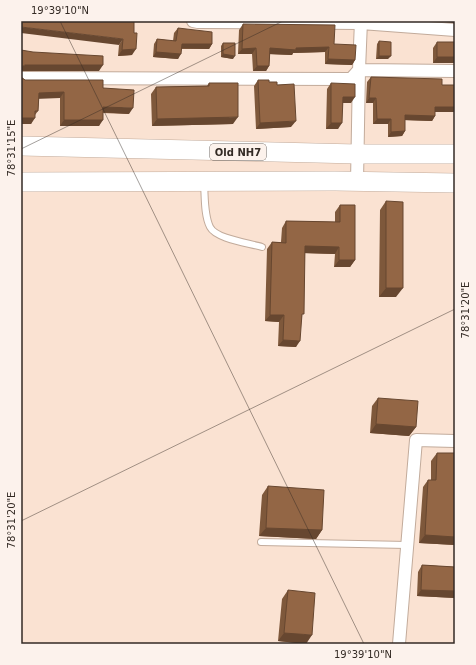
<svg xmlns="http://www.w3.org/2000/svg" width="476" height="665" font-family="'DejaVu Sans',sans-serif">
<rect width="100%" height="100%" fill="#fae2d2"/>
<g fill="none" stroke-linecap="round" stroke-linejoin="round">
<!-- service casing -->
<g stroke="#c2ab9b" stroke-width="8">
<path id="service" d="M204 183C205 197 204 215 210 227 216 239 249 243 262 247
M261 542 407 545"/>
</g>
<!-- minor casing -->
<g stroke="#c2ab9b" stroke-width="14">
<path id="minor" d="M193 21 198 22 361 23 455 30
M21 78 351 79 359 70 455 71
M357 182 359 70 361 21
M399 644 416 440 455 441"/>
</g>
<!-- primary casing -->
<g stroke="#c2ab9b" stroke-width="20">
<path id="primary" d="M21 146 357 154H455
M21 182 335 181 455 183"/>
</g>
<!-- service -->
<use href="#service" stroke="#fff" stroke-width="6"/>
<!-- minor -->
<use href="#minor" stroke="#fff" stroke-width="12"/>
<!-- primary -->
<use href="#primary" stroke="#fff" stroke-width="19"/>
</g>
<!-- wall -->
<path fill="#7e583b" d="M134 21 132 55 118 56 119 45Z
M243 24 334 44 355 60 352 65 325 64V52L293 53 292 55 270 54 269 66 266 71H253L252 54H238L239 30Z
M178 28 212 44 209 49H181L178 59 153 57 154 44 157 39 173 41 174 33Z
M379 41 388 59H376L377 44Z
M437 42H455V63H433V48Z
M223 43 233 59 221 57V46Z
M21 77 25 80 103 88 129 114 103 113 99 126H60V98H39L38 111 35 115 31 124H21Z
M371 77 442 85 455 112H435V116L432 121 405 120V131L402 136 388 137V124H373V103H366L367 82Z
M258 80 269 82 277 85 291 127 256 129 254 86Z
M209 83 233 124 152 126 151 94 156 87 207 86Z
M331 83 351 103H343L338 129H326L327 89Z
M386 201 396 297H379L380 210Z
M340 205 355 260 350 267H334L335 254 305 253 302 317 296 347 278 346 279 322 265 321 267 249 272 242H281L282 228 286 221 335 222V212Z
M378 398 416 427 409 436 370 433 372 406Z
M437 453H455V545L419 543 423 487 428 480H431V461Z
M268 486 322 530 316 539 259 536 262 495Z
M422 565 455 567V598L417 596 418 572Z
M288 590 306 644 278 641 282 599Z"/>
<!-- shaded-wall -->
<path fill="#674730" d="M434 21H455V23Z
M21 27 123 39 119 45 21 33Z
M182 44H212L209 49 178 48Z
M329 47 325 52 293 53 292 55 267 54 270 48Z
M256 48 252 54H238L242 49Z
M136 49 132 55 118 56 122 50Z
M156 52 181 54 178 59 153 57Z
M223 54 235 56 233 59 221 57Z
M379 56H391L388 59H376Z
M437 57H455V63H433Z
M328 59 355 60 352 65 325 64Z
M25 65H103L99 71H21V67Z
M257 66H269L266 71H253Z
M64 92 60 98 35 99 39 93Z
M343 97H355L351 103H338Z
M369 98H376L373 103H366Z
M103 107 133 108 129 114 99 112Z
M435 107H455V112H431Z
M405 115 435 116 432 121 402 120Z
M238 117 233 124 152 126 157 119Z
M21 118H35L31 124H21Z
M377 119H391L388 124H373Z
M64 120H103L99 126H60Z
M296 121 291 127 256 129 260 123Z
M331 123H342L338 129H326Z
M405 131 402 136 388 137 391 132Z
M305 246 339 247 335 254 300 253Z
M339 260H355L350 267H334Z
M386 288H403L396 297H379Z
M270 315H284L279 322 265 321Z
M283 340 300 341 296 347 278 346Z
M376 424 416 427 409 436 370 433Z
M266 528 322 530 316 539 259 536Z
M425 535 455 537V545L419 543Z
M421 590 455 591V598L417 596Z
M284 633 312 635 306 644 278 641Z"/>
<!-- building -->
<path fill="#936645" stroke="#674730" d="M21 21H134V33H137L136 49 122 50 123 39 21 27Z
M243 24 335 25 334 44 356 45 355 60 328 59 329 47 296 48V50L270 48 269 66H257L256 48 242 49Z
M178 28 212 32V44H182L181 54 156 52 157 39 176 41Z
M379 41 391 42V56H379Z
M437 42H455V57H437Z
M223 43H235V56L223 54Z
M21 50 33 52 103 56V65H25L21 67Z
M21 77 25 80H103V88L134 90 133 108 103 107V120H64V92L39 93 38 111H35V118H21Z
M371 77 442 79V85H455V107H435V116L405 115V131L391 132V119H377L376 98H369Z
M258 80H269V82H277V85L294 84 296 121 260 123Z
M209 83H238V117L157 119 156 87 209 86Z
M331 83 355 84V97H343L342 123H331Z
M386 201 403 202V288H386Z
M340 205H355V260H339V247L305 246 304 314H302L300 341 283 340 284 315H270L272 242 286 243V221L340 222Z
M378 398 418 401 416 427 376 424Z
M437 453H455V537L425 535 428 480H436Z
M268 486 324 490 322 530 266 528Z
M422 565 455 567V591L421 590Z
M288 590 315 593 312 635 284 633Z"/>
<!-- ticks -->
<path fill="none" stroke="#332a24" stroke-width="1" stroke-opacity="0.45" d="M60 21 364 644M453 21 455 25M21 149 283 21M21 521 455 309"/>
<g text-anchor="middle" dominant-baseline="central" stroke-width="4" stroke-linejoin="round" paint-order="stroke">
<!-- shield labels -->
<rect fill="#fcf2ec" stroke="#6f6660" stroke-width="1" x="210" y="144" width="56" height="16" rx="3"/>
<g font-size="10" font-weight="bold" fill="#332a24">
<text x="238" y="152">Old NH7</text>
</g>
</g>
<!-- border -->
<rect width="476" height="665" fill="none" stroke="#fcf2ec" stroke-width="44"/>
<rect x="22" y="22" width="432" height="621" fill="none" stroke="#332a24" stroke-width="1.5"/>
<g font-size="10" text-anchor="middle" fill="#332a24">
<text x="60" y="14">19°39'10"N</text>
<text transform="translate(11 148) rotate(-90)" y="4">78°31'15"E</text>
<text transform="translate(465 310) rotate(-90)" y="4">78°31'20"E</text>
<text transform="translate(11 520) rotate(-90)" y="4">78°31'20"E</text>
<text x="363" y="658">19°39'10"N</text>
</g>
</svg>
